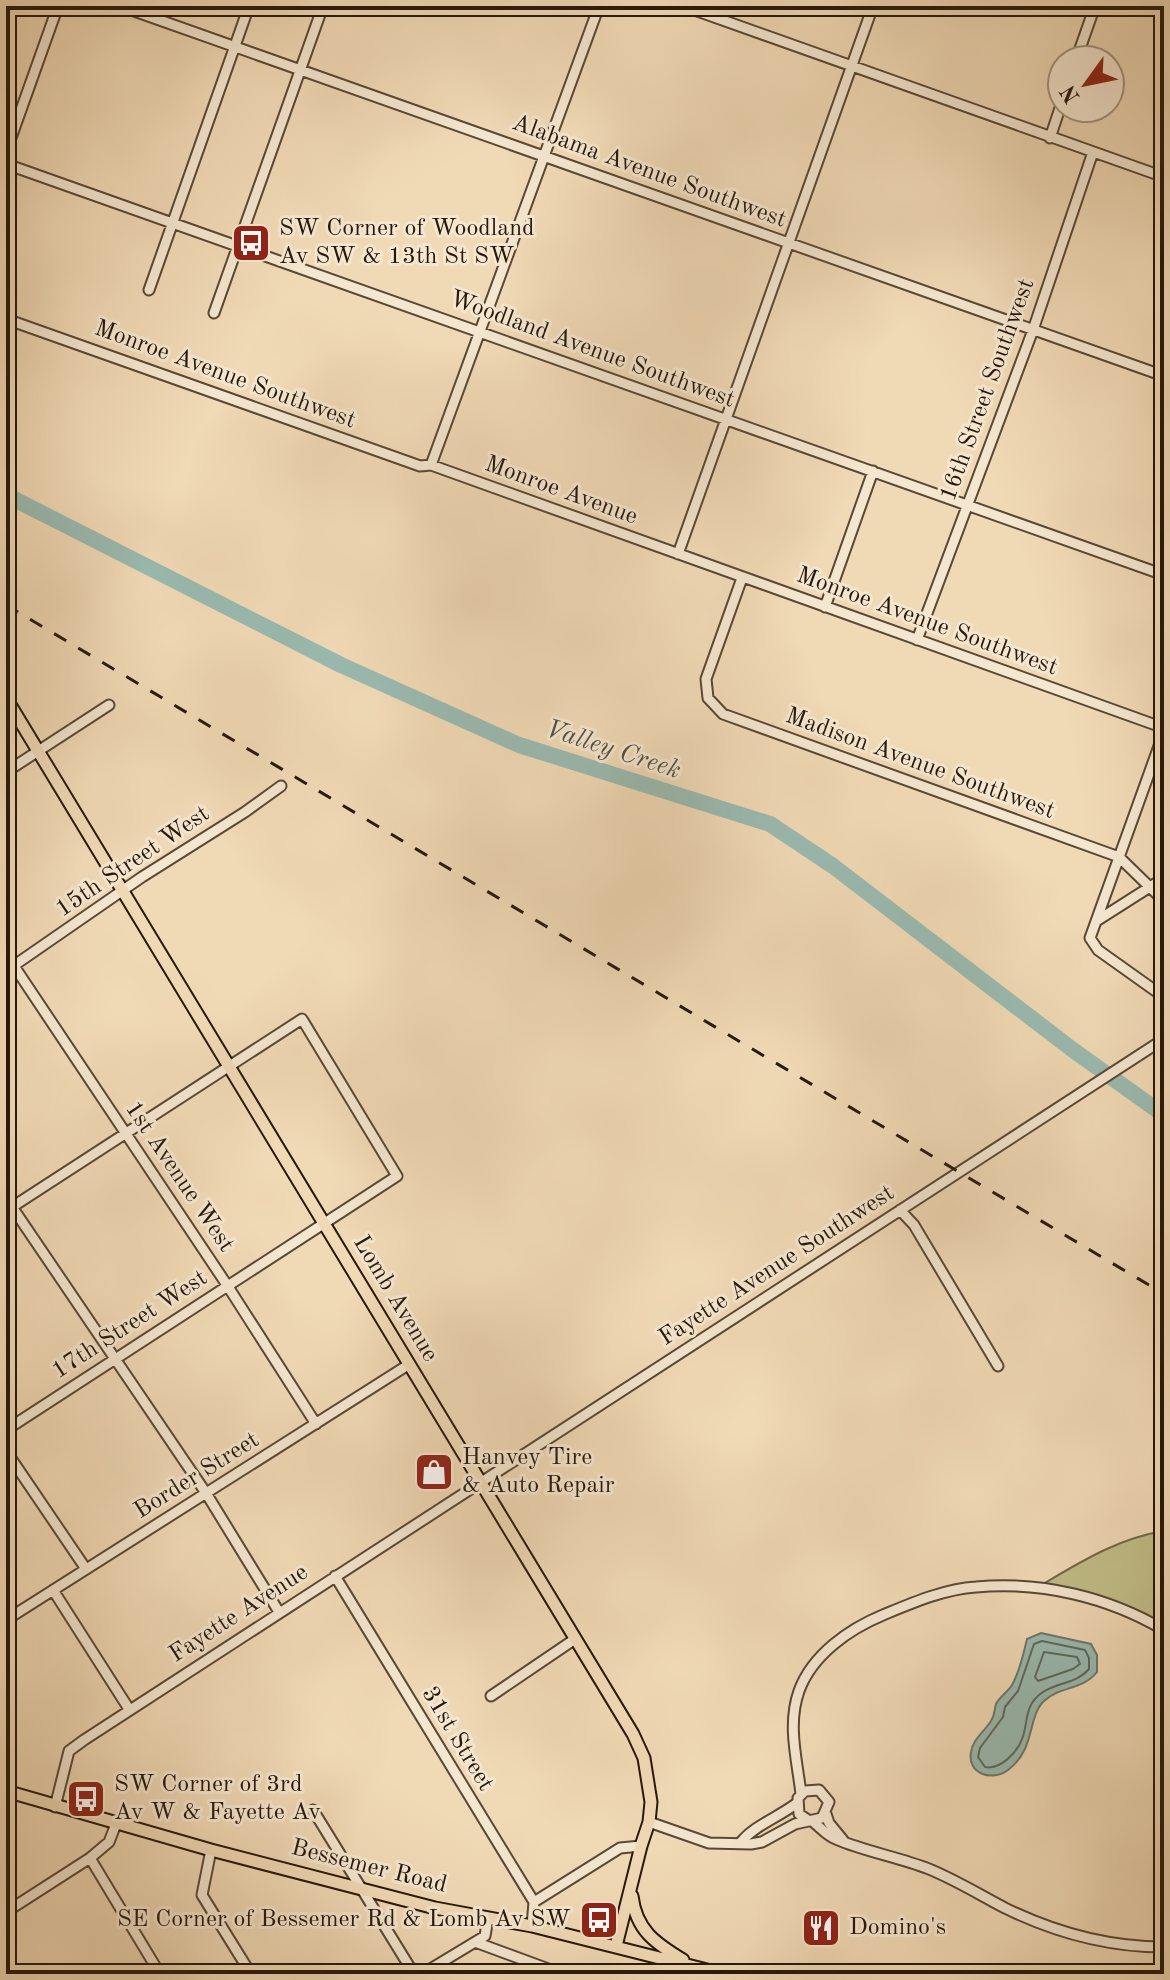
<svg xmlns="http://www.w3.org/2000/svg" width="1170" height="1980" font-family="'Old Standard TT',serif">
<rect width="100%" height="100%" fill="#f0d9b5"/>
<filter id="stains"><feTurbulence type="fractalNoise" baseFrequency=".0025" numOctaves="4"/><feColorMatrix values="0 0 0 0 .2 0 0 0 0 .09 0 0 0 0 .02 0 0 0 .5 -.17"/></filter>
<radialGradient id="worn" r=".72"><stop offset=".6" stop-color="#630" stop-opacity="0"/><stop offset="1" stop-color="#630" stop-opacity=".3"/></radialGradient>
<!-- green -->
<path fill="#c1bd88" stroke="#746a4a" stroke-width="2" d="M1164 1531V1625C1126 1602 1087 1592 1043 1584 1082 1561 1119 1538 1164 1531Z"/>
<!-- water -->
<path fill="#9abab0" stroke="#6c796f" stroke-width="2" d="M1041 1633 1091 1644 1097 1655V1672C1083 1690 1060 1686 1044 1701 1027 1717 1036 1749 1008 1770 992 1782 967 1774 971 1752 973 1739 984 1732 991 1721 995 1715 994 1711 996 1704 999 1697 1008 1692 1012 1685 1020 1671 1023 1655 1027 1639Z"/>
<g fill="none" stroke-linecap="round" stroke-linejoin="round">
<!-- shore -->
<path stroke="#60695e" stroke-width="2" d="M1042 1641 1085 1650 1089 1658V1669C1074 1687 1046 1681 1032 1703 1025 1714 1027 1728 1022 1739 1017 1753 1000 1770 985 1767L978 1757 980 1748 1003 1717 1005 1707 1018 1691 1034 1644Z
M1044 1652 1077 1657 1080 1664 1073 1669 1038 1681 1035 1677Z"/>
<!-- river -->
<path stroke="#9abab0" stroke-width="16" d="M6 495 341 665 519 745 770 824 833 866 1073 1050 1164 1115"/>
<!-- minor casing -->
<g stroke="#594837" stroke-width="13">
<path id="minor" d="M120 6 1164 376
M683 6 1164 177
M1076 60 1095 6
M1050 138 1062 102
M6 152 58 6
M6 164 1164 575
M149 290 249 6
M214 313 323 6
M6 319 420 466 431 465 1164 728
M431 465 599 6
M678 554 873 6
M742 578 706 679 708 698 723 714 1119 857 1158 895
M825 607 873 471
M917 640 1033 330 1093 152
M1164 732 1090 938 1098 950 1164 997
M6 772 109 705
M1098 920 1164 878
M6 954 227 1285 316 1424
M6 971 142 877 245 812 281 786
M6 1198 206 1493 279 1612
M900 1210 914 1225 998 1366
M6 1211 302 1019 397 1176 6 1430
M6 1451 86 1569
M335 1576 534 1902 532 1926
M53 1590 129 1709
M6 1620 408 1365
M491 1696 575 1639
M801 1794C797 1759 787 1725 799 1691 812 1655 849 1629 883 1615 912 1603 944 1589 976 1587 1041 1581 1108 1597 1164 1630
M55 1807 69 1751 84 1740 1164 1039
M313 1810 414 1974
M826 1814 829 1823 843 1840
M812 1821C820 1827 827 1836 836 1839 866 1852 899 1857 929 1869 956 1880 980 1895 1005 1908 1054 1932 1109 1947 1164 1947
M649 1822 709 1843 751 1844 762 1842 795 1824 822 1818 829 1802 819 1790 805 1791 798 1798 799 1814 808 1820
M741 1842C755 1825 779 1817 797 1803
M211 1850 202 1895 251 1974
M90 1858 160 1974
M534 1902 620 1848 641 1846
M6 1912 90 1858 109 1842 116 1824
M475 1942 562 1974
M422 1974 485 1936 488 1918"/>
</g>
<!-- major casing -->
<g stroke="#27180d" stroke-width="15">
<path id="major" d="M6 698 633 1734 644 1758 651 1802 649 1822 641 1846 616 1946
M6 1791 211 1850 435 1908 532 1926 723 1974
M632 1896C636 1930 655 1943 683 1960"/>
</g>
<!-- minor -->
<use href="#minor" stroke="#f5e6cf" stroke-width="9"/>
<!-- major -->
<use href="#major" stroke="#f0d9b5" stroke-width="11"/>
<!-- rail -->
<path stroke="#27180d" stroke-width="3" stroke-dasharray="14 14" stroke-linecap="butt" d="M6 605 1164 1294"/>
</g>
<!-- icons -->
<defs>
<g id="bus-square" transform="scale(2)"><rect x="-9" y="-9" width="18" height="18" rx="4" fill="#8f2418" stroke="#f5e6cf"/><path d="M-5-6H5V4H4V6H2V4H-2V6H-4V4H-5ZM-3.5-4V0h7V-4ZM-3.5 1.2v1.5H-2V1.2ZM2 1.2v1.5H3.5V1.2Z" fill="#fff"/></g>
<g id="shop-square" transform="scale(2)"><rect x="-9" y="-9" width="18" height="18" rx="4" fill="#8f2418" stroke="#f5e6cf"/><path d="M-5-2.5h2.3a2.7 3.5 0 0 1 5.4 0H5L5.5 6h-11ZM-1.5-2.5h3a1.5 2.3 0 0 0-3 0Z" fill="#fff"/></g>
<g id="restaurant-square" transform="scale(2)"><rect x="-9" y="-9" width="18" height="18" rx="4" fill="#8f2418" stroke="#f5e6cf"/><path d="M-5-6h1v4h1v-4h1v4h1v-4h1v5L-1.5 .5V6h-2V.5L-5-1ZM5-6V6H3V1.5H1.5Q1.5-4 5-6Z" fill="#fff"/></g>
</defs>
<g fill-rule="evenodd">
<use href="#bus-square" x="251" y="243"/>
<use href="#shop-square" x="434" y="1472"/>
<use href="#bus-square" x="86" y="1799"/>
<use href="#bus-square" x="599" y="1920"/>
<use href="#restaurant-square" x="821" y="1928"/>
</g>
<g text-anchor="middle" dominant-baseline="central" stroke-width="6" stroke-linejoin="round" paint-order="stroke">
<!-- street labels -->
<g font-size="24" fill="#27180d" stroke="#f5e6cf">
<text transform="translate(649 172) rotate(20)">Alabama Avenue Southwest</text>
<text transform="translate(592 350) rotate(20)">Woodland Avenue Southwest</text>
<text transform="translate(225 375) rotate(20)">Monroe Avenue Southwest</text>
<text transform="translate(988 390) rotate(-70)">16th Street Southwest</text>
<text transform="translate(561 491) rotate(20)">Monroe Avenue</text>
<text transform="translate(927 622) rotate(20)">Monroe Avenue Southwest</text>
<text transform="translate(920 764) rotate(20)">Madison Avenue Southwest</text>
<text transform="translate(133 862) rotate(-34)">15th Street West</text>
<text transform="translate(179 1177) rotate(56)">1st Avenue West</text>
<text transform="translate(777 1266) rotate(-33)">Fayette Avenue Southwest</text>
<text transform="translate(395 1299) rotate(59)">Lomb Avenue</text>
<text transform="translate(130 1325) rotate(-33)">17th Street West</text>
<text transform="translate(197 1476) rotate(-32)">Border Street</text>
<text transform="translate(239 1614) rotate(-33)">Fayette Avenue</text>
<text transform="translate(457 1739) rotate(59)">31st Street</text>
<text transform="translate(369 1867) rotate(14)">Bessemer Road</text>
</g>
<!-- poi labels -->
<g font-size="24" fill="#27180d" stroke="#f5e6cf" text-anchor="start">
<text x="279" y="229">SW Corner of Woodland<tspan x="279" dy="28">Av SW &amp; 13th St SW</tspan></text>
<text x="462" y="1458">Hanvey Tire<tspan x="462" dy="28">&amp; Auto Repair</tspan></text>
<text x="114" y="1785">SW Corner of 3rd<tspan x="114" dy="28">Av W &amp; Fayette Av</tspan></text>
<text x="571" y="1920" text-anchor="end">SE Corner of Bessemer Rd &amp; Lomb Av SW</text>
<text x="849" y="1928">Domino's</text>
</g>
<!-- water labels -->
<g font-size="26" font-style="italic" fill="#4f5146" stroke="#f5e6cf">
<text transform="translate(613 750) rotate(18)">Valley Creek</text>
</g>
</g>
<!-- margin -->
<rect width="1170" height="1980" fill="none" stroke="#f0d9b5" stroke-width="32"/>
<rect x="8" y="8" width="1154" height="1964" fill="none" stroke="#27180d" stroke-width="4"/>
<rect x="16" y="16" width="1138" height="1948" fill="none" stroke="#27180d" stroke-width="2"/>
<!-- north arrow -->
<g transform="translate(1086 84) rotate(237)"><circle r="38" fill="#f5e6cf" stroke="#a39481" stroke-width="2"/>
<path d="M0-6L14 30L0 20L-14 30Z" fill="#8f2418"/>
<text y="-12" font-size="22" font-weight="bold" text-anchor="middle" fill="#27180d">N</text>
</g>
<rect width="100%" height="100%" filter="url(#stains)"/>
<rect width="100%" height="100%" fill="url(#worn)"/>
</svg>
